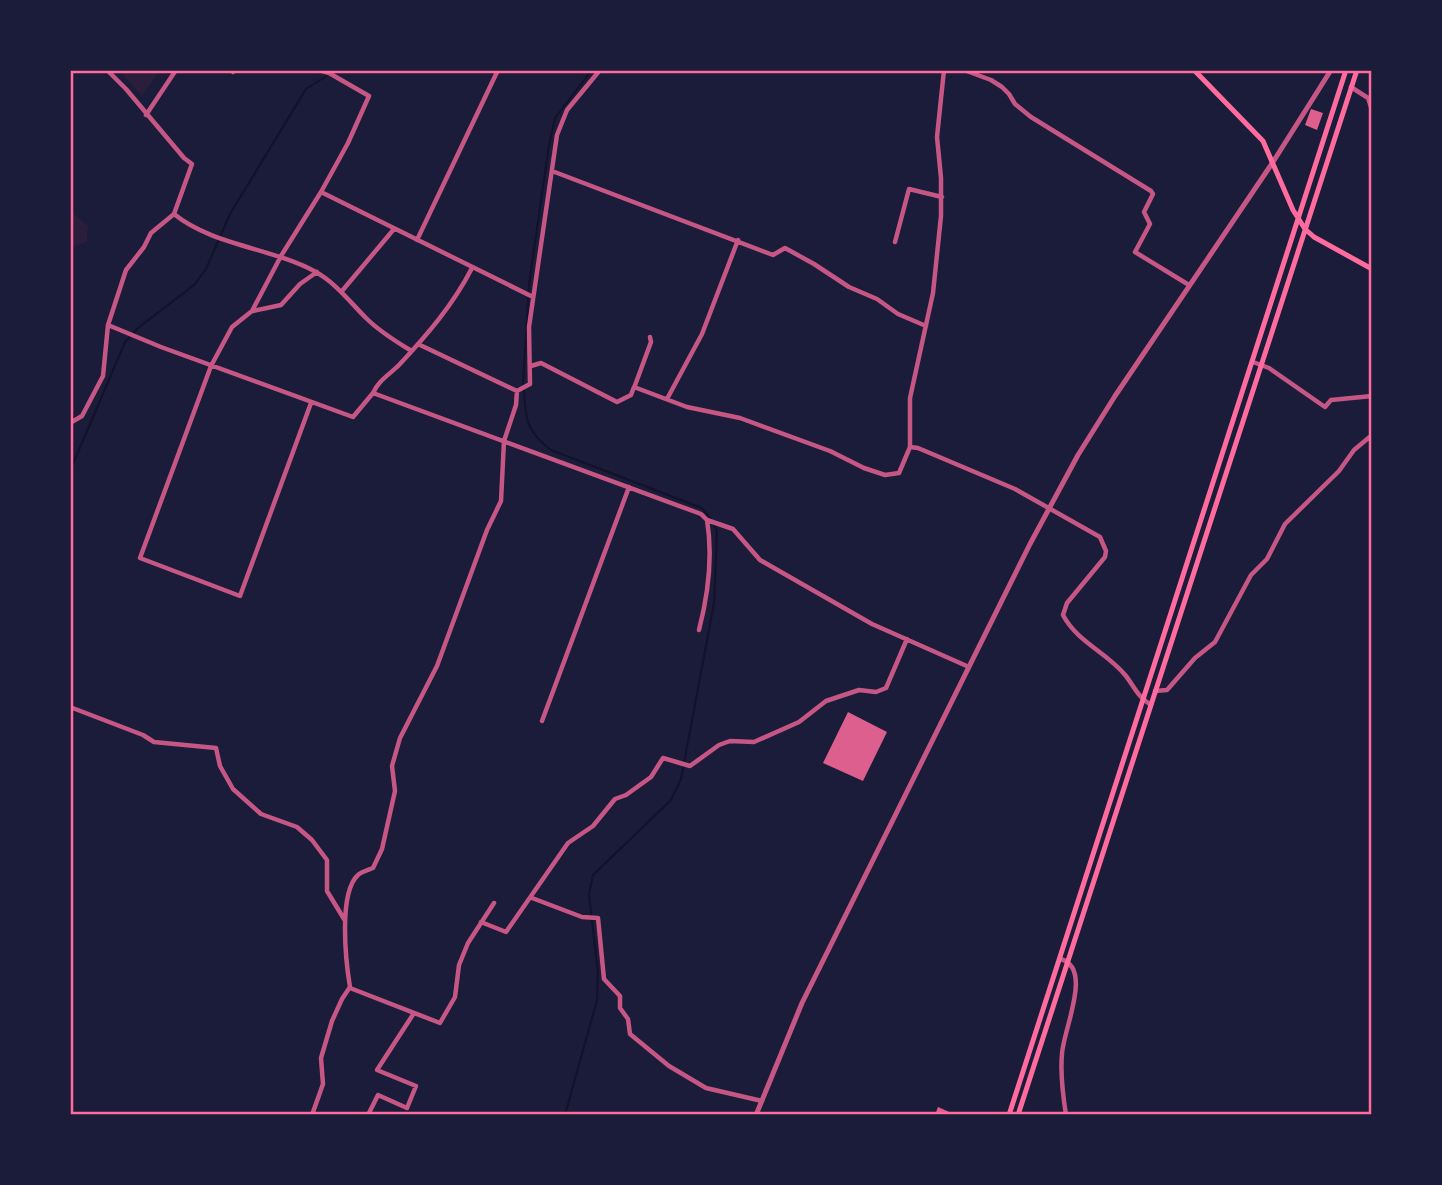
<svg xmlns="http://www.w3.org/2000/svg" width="1442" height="1185" font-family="'DM Sans',sans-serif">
<rect width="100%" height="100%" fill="#1b1b3a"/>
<!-- green -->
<path fill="#2a1e3b" d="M119 70H160L142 96Z
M70 211 88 226 87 242 70 248Z"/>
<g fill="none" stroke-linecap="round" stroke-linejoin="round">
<!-- stream -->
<path stroke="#12122b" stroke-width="2" d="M333 73 339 70
M523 385 529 285 549 145 555 118 592 70
M524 390C525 419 527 432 551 450L702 508 711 519
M70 471 125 342 138 328 194 285 206 269 230 214 306 89 328 75
M565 1115 597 1000 598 973 589 894 593 875 671 800 681 779 714 603 717 531 714 524"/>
</g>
<!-- building -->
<path fill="#dd5f8e" d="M1311 109 1323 113 1317 130 1305 125Z
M848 712 887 732 863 781 823 763Z
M938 1107 956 1115H935Z"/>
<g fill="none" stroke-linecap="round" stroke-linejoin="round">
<!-- minor -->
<path stroke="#c65784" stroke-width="4.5" d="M231 70 233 72
M964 70 991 80 1002 87 1009 94 1015 104 1031 117 1151 191 1153 194 1144 212 1150 224 1135 252 1189 285
M1351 87 1368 98 1372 110
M146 115 176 70
M552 171 773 255 785 248 814 264 849 287 877 299 898 314 926 326
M321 192 533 297
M174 214C212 245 271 248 314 271 335 282 350 302 366 318 379 331 395 341 410 350
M417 240 498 70
M895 242 909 189 942 197
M342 291 394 229
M253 311 281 305 300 284 317 272
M108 325 161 347 353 417 373 393 701 514 707 520C713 556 708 595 699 630
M418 344 517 391 530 384 529 327 557 135 567 110 600 70
M1253 362 1269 368 1325 407 1331 400 1372 396
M531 366 541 363 617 402 631 395 634 387 687 407 740 418 830 451 864 468 885 475 899 473 910 447V398L933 293 941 216V178L937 137 944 70
M634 388 651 342 650 337
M373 393C379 380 389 375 399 365 427 335 453 305 472 268
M667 399 702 334 738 240
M311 403 240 596 140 558 211 366 232 327 252 311 281 256 321 192 348 143 369 96 329 73 319 70
M70 423 82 416 103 376 108 325 126 270 144 247 151 233 174 214 192 164 184 158 126 89 107 70
M910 447 918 448 1015 489 1100 537 1106 551 1105 557 1067 603 1063 615C1077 642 1108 653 1126 676 1135 688 1138 697 1151 705
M707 520 733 529 760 560 872 624 969 667
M1155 691 1167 690 1195 658 1215 642 1251 575 1267 559 1285 524 1339 471 1354 450 1372 435
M70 707 143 735 154 742 216 748 220 766 233 789 261 814 297 827 312 840 327 860V891L344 919
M542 721 629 487
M532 898 582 917 598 918 604 979 620 996V1008L628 1019 630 1034 669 1066 706 1088 762 1101
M481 922 506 932 568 843 593 826 615 799 626 795 651 777 663 758 690 766 719 745 730 741 754 742 799 722 826 701 859 690 876 692 886 688 907 639
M1060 959C1094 967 1063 1030 1062 1054 1060 1074 1063 1096 1066 1115
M350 988 440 1023 455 997 459 965 468 943 494 903
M312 1115 323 1084 321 1058 332 1021 342 999 350 987C346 963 338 893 358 875 361 872 368 870 373 868L382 849 395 791 392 766 400 738 437 666 487 530 501 501 504 441 516 405 517 391
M368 1115 378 1095 407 1108 416 1086 377 1070 414 1013"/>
<!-- tertiary -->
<path stroke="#c65784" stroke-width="5" d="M756 1115 802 1003 1030 544 1078 455 1115 396 1273 162 1331 70"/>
<!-- secondary -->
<path stroke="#ff6b9d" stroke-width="5" d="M1194 70 1263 141 1293 210 1305 229 1314 237 1372 269
M1009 1115 1346 70
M1018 1115 1357 70"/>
</g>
<!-- border -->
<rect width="1442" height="1185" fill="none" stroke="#1b1b3a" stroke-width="144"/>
<rect x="72" y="72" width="1298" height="1041" fill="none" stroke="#ff6b9d" stroke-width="2.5"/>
</svg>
